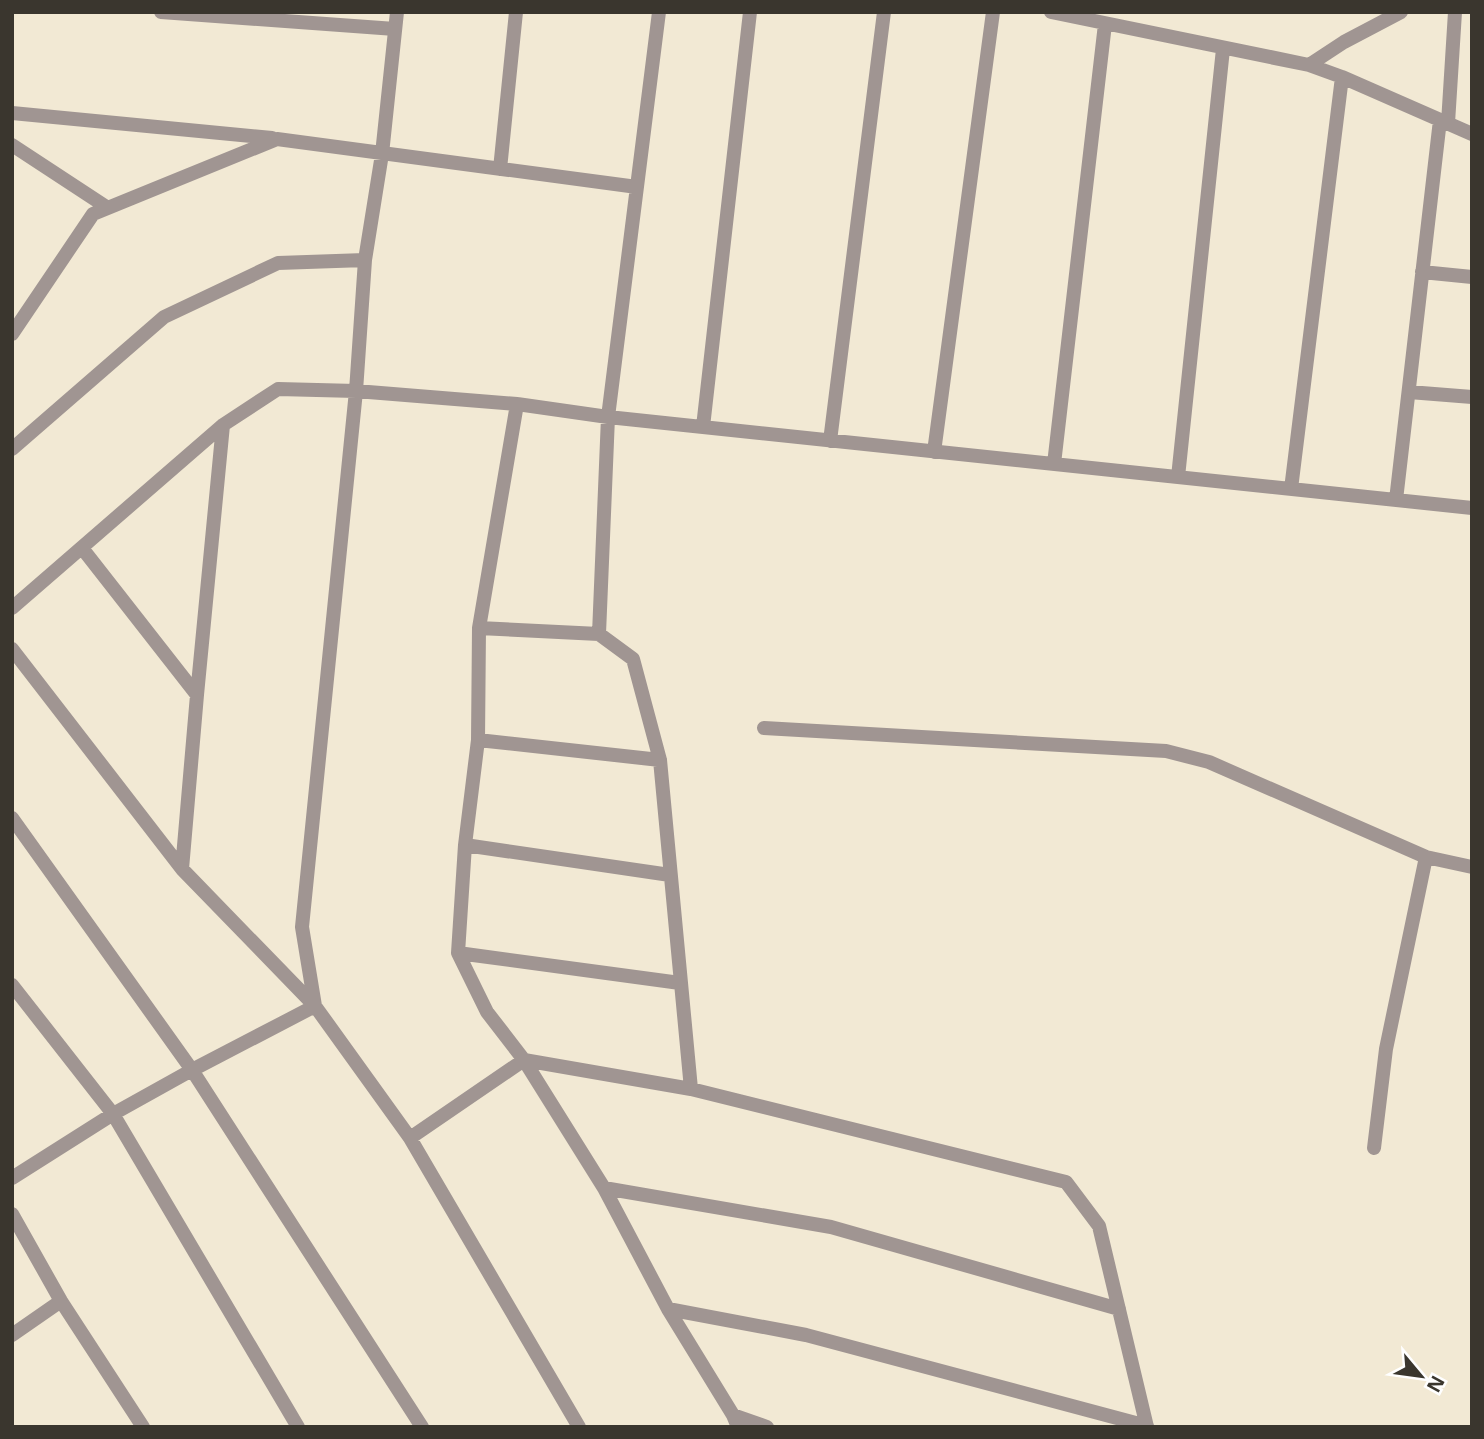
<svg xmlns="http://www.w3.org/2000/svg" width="1484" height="1439" font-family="'Open Sans',sans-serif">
<rect width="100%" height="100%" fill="#f2e9d4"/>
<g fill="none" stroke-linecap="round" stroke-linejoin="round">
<!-- street -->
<path stroke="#a09592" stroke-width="14" d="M161 12 395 29
M659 12 608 417 599 634 633 659 660 760 691 1089
M1051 12 1309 65 1342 77 1472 134
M1309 65 1344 42 1401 12
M12 113 272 138
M1448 123 1455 12
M12 145 108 208
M500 169 516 12
M1422 272 1472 277
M12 334 93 214 277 139 637 187
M1409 392 1472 397
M517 404 479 628 478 740 465 845 458 953 487 1012 524 1060 604 1188 668 1309 733 1415 738 1427
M703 427 750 12
M830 441 884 12
M12 449 164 317 278 263 365 260
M934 452 993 12
M1054 464 1105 24
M1178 477 1223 49
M1291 489 1342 77
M1396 500 1440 120
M82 548 197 695
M12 608 223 425 278 389 356 391 517 404 608 417 1472 508
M479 628 599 634
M12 649 182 869 315 1006 302 927 356 391 365 260 382 154 397 12
M764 728 1166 751 1209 762 1426 857 1472 867
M478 740 660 760
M12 818 192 1070 422 1427
M465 845 670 875
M182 869 197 695 223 425
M458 953 680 983
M12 985 113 1114 298 1427
M410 1138 524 1060 691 1089 1066 1182 1099 1226 1147 1427
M1374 1148 1386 1049 1426 857
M12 1178 113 1114 192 1070 315 1006 410 1138 579 1427
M604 1188 831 1227 1119 1309
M12 1214 61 1301 143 1427
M668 1309 806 1335 1147 1426
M12 1335 61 1301
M733 1415 767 1427"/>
</g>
<!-- border -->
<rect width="1484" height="1439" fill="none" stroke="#3a362e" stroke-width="28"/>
<!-- north arrow -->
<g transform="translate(1421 1376) rotate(119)" stroke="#ffffff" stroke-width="5" paint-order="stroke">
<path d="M0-5L12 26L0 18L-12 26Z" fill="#3a362e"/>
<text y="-10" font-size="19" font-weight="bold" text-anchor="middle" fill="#3a362e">N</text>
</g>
</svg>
